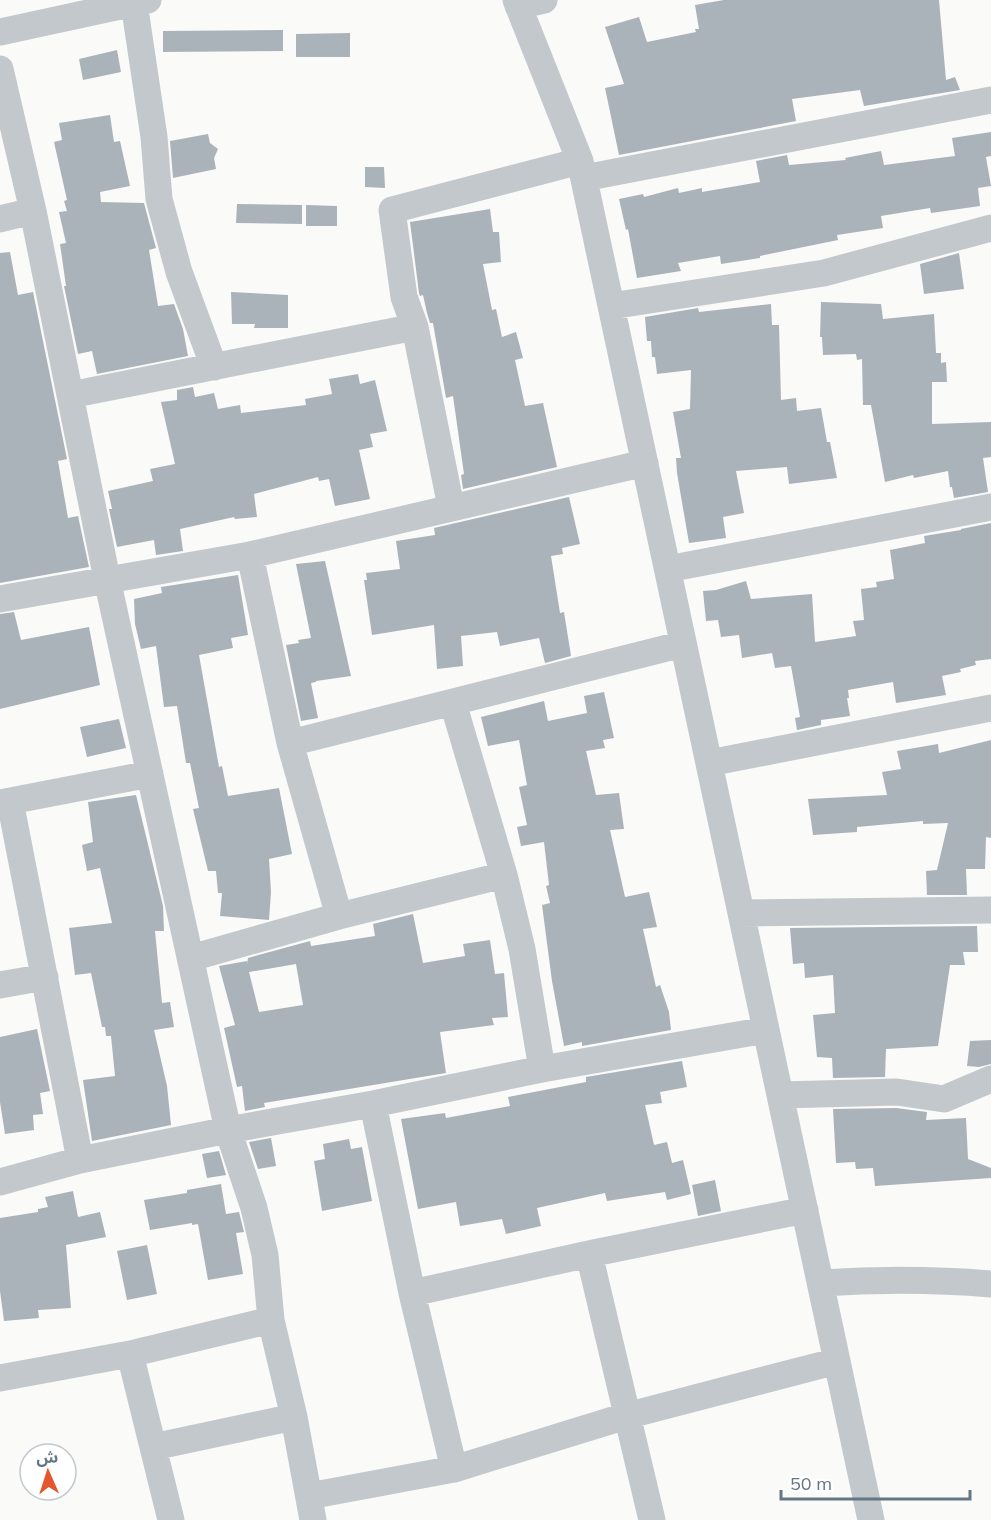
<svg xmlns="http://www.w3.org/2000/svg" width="991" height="1520" font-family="Mulish,'Noto Sans Arabic',sans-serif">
<rect width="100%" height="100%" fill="#fafaf8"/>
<!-- building -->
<path fill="#aab3b9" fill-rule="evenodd" d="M724 0H939L946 80 955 77 960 90 864 106 860 90 792 99 796 121 619 155 605 88 624 84 605 27 639 17 647 42 696 32 695 29H699L695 5Z
M283 30V51L163 52V31Z
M350 33V57H296V34Z
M117 50 121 72 83 80 79 59Z
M110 115 114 142 120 141 130 186 100 192 101 202 144 203 156 248 149 250 158 306 174 304 183 329 188 356 97 374 92 351 78 354 64 286H66L60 244 66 243 59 212 67 211 64 201 67 200 54 142 62 140 59 123Z
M991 132V156L986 157 991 186 978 188 980 206 931 213 930 208 881 216 883 228 837 235 838 240 760 256V258L721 264 720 256 678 263 681 271 637 278 628 229 626 230 619 199 643 194 644 197 678 188 679 193 702 188V192L760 182 756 161 787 155 789 165 846 160 845 158 881 151 884 165 955 156 952 138Z
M208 134 210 143 218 149 214 158 216 169 173 178 170 141Z
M365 167H384L385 188 365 187Z
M237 204 302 205V224L236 223Z
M306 205 337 206V226H306Z
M490 209 493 232H499L501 262 483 264 492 310 496 309 502 337 516 332 523 358 515 360 525 406 543 403 557 467 463 489 461 475 464 474 453 396 446 398 433 323H430L427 313 423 295 420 296 419 293 410 222Z
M10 252 18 295 33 292 67 459 58 461 68 518 78 516 89 567 0 583V253Z
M959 253 964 289 924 294 920 264Z
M231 292 288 295V328H254L255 324H232Z
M821 302 881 304 883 319 934 314 936 353H941V363L946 362 947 382H932V424L991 422V457L983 458 988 492 954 498 952 487H950L948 471 914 478 913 475 885 482 871 405H863L862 359 857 360 856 354 823 355 822 337H820Z
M771 304 772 325H779L781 400 796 398 797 411 821 408 827 442H830L837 478 789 484 787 467 736 471 744 513 723 517 726 538 689 543 677 473 676 458H681L673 412 690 409 691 370 657 374 655 357H652L651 341H647L645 317 698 308 699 312Z
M358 374 360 384 375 380 387 431 370 434 373 447 359 450 370 499 335 506 329 479 319 481 318 477 254 494 257 517 235 519 234 517 180 529 183 551 156 555 154 540 117 547 109 509H112L108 491 153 481 150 469 175 464 161 402 177 400V390L193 387 195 397 214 393 218 409 240 405 241 413 306 405 305 399 332 394 329 379Z
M569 497 580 544 562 548 563 554 551 556 560 613 564 612 571 656 545 663 539 638 500 646 497 632 461 636 463 666 437 669 434 625 372 635 364 580H367L366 573 400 569 396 541 435 535 434 528Z
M991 523V659L975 661 976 665 960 669 961 672 942 676 946 695 896 703 893 682 848 690 849 698H847L850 716 821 720V725L797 730 795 718 800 717 791 666 775 668 772 653 742 658 739 635 721 637 718 620 706 621 703 591 716 590 746 581 751 599 812 594 815 642 856 636 853 621 864 620 861 589 877 587 876 582 894 579 890 550 925 543 924 536 961 530V529Z
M325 561 351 676 316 681V682L311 683 318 718 301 721 286 645 299 643 298 640 311 638 296 564Z
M238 575 248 635 231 638 233 648 199 655 219 767 222 766 228 796 279 788 292 854 269 859 271 892 269 920 220 916 222 893H218L216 871H208L193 809 199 808 190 763H186L177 706 164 707 156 646 141 649 135 624 134 599 162 593 161 587Z
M14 612 21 640 89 627 100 685 0 709V614Z
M604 692 614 738 603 740 605 748 586 751 596 795 619 793 624 829 610 830 625 897 649 892 657 927 643 929 656 987 660 985 669 1012 671 1030 582 1046V1042L564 1046 552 981 542 905 550 903 546 886 549 885 544 842 521 846 517 827 527 825 519 787 527 785 519 740 488 746 481 717 544 701 548 721 587 713 584 696Z
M119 719 126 748 87 757 80 727Z
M991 740V838L986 837 985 869H966L967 895H927L926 871 937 870 948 823 923 824V821L857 827V832L813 835 808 799 887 795 882 772 901 769 897 751 938 744 939 753Z
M136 795 163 906 164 931H155L162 1003 170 1002 174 1027 154 1030 167 1086 171 1125 92 1141 83 1080 115 1076 111 1036H106L105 1027H102L91 973 75 975 69 928 112 923 100 868 87 871 82 845 93 842 88 802Z
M413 914 423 963 465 956 463 944 490 940 495 974 504 973 508 1017 492 1018 494 1025 440 1032 446 1073 264 1103 265 1107 245 1111 242 1086 237 1087 224 1028 235 1025 219 966 247 961V964L248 958 310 941 311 946 375 936 373 924ZM296 964 303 1005 259 1012 249 972Z
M977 926 978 952H963L965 965H950L938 1046 886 1049 885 1077 833 1078 832 1058 817 1057 813 1015 835 1013 833 975 805 978 804 963 793 964 790 928Z
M37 1029 50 1091 40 1093 43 1114 33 1115 34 1130 5 1134 0 1102V1037Z
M991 1040V1064L979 1067 967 1066 970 1041Z
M682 1061 687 1087 660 1092 662 1103 645 1105 654 1145 667 1142 672 1163 683 1160 691 1194 667 1200 665 1192 607 1201 605 1193 537 1208 541 1226 506 1234 502 1219 460 1226 456 1202 418 1209 401 1119 445 1113 446 1118 510 1106 508 1097 586 1082V1077Z
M896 1108 927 1112 926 1120 966 1118 968 1159 991 1168V1178L875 1186 873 1168 856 1169 855 1162 836 1163 833 1109Z
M271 1138 276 1166 258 1169 249 1142Z
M349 1139 351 1149 362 1147 372 1201 322 1211 314 1161 325 1159 323 1144Z
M219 1151 226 1175 207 1178 202 1154Z
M715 1180 721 1211 698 1216 692 1185Z
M221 1184 226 1214 239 1212 244 1232 236 1233 243 1274 208 1280 198 1224 192 1225V1223L150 1230 144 1200 187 1193V1190Z
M73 1191 78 1217 100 1212 106 1237 66 1245 71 1308 38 1310 39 1318 4 1321 0 1291V1218L38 1212V1209L48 1207 45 1197Z
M147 1245 157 1294 127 1300 117 1251Z"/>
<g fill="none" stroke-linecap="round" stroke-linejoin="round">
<!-- minor -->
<path stroke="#c3c8cc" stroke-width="27" d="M516 0 580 161 871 1520
M134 3 154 137 159 199 179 272 214 367
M518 6 544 0
M0 32 148 0
M0 69 33 211 107 579 228 1130 254 1208 265 1255 271 1320
M584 178 991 100
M0 219 33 211
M611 306 824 273 991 228
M70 395 415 327
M451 507 415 327 404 297 392 210 580 161
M250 555 290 743 339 916
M668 569 991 507
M0 599 250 555 645 463
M453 703 504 875 522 949 542 1069
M290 743 683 644
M709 763 991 708
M10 801 80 1160
M0 803 150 774
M741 913 991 910
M191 958 339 916 504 875
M0 985 45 977
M780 1095 897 1092 944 1099 991 1079
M373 1104 412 1293 454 1469
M0 1182 80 1160 228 1130 373 1104 542 1069 766 1030
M589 1254 652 1520
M821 1283C880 1279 932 1279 991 1284
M412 1293 589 1254 805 1210
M130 1354 171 1520
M0 1378 130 1354 271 1320 294 1417 313 1520
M153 1447 294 1417
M309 1496 454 1469 626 1416 837 1361"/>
</g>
<!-- north arrow -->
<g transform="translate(48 1472) rotate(357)"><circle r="28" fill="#ffffff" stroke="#c1c8cd" stroke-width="1.5"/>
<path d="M0-4.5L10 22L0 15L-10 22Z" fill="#e4572e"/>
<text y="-9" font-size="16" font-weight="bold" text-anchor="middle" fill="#657683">ش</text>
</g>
<!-- scale -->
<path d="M781 1490v9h189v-9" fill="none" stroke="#657683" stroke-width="3"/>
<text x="790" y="1490" font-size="18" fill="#657683" stroke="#ffffff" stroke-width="4.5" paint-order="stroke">50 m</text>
</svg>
